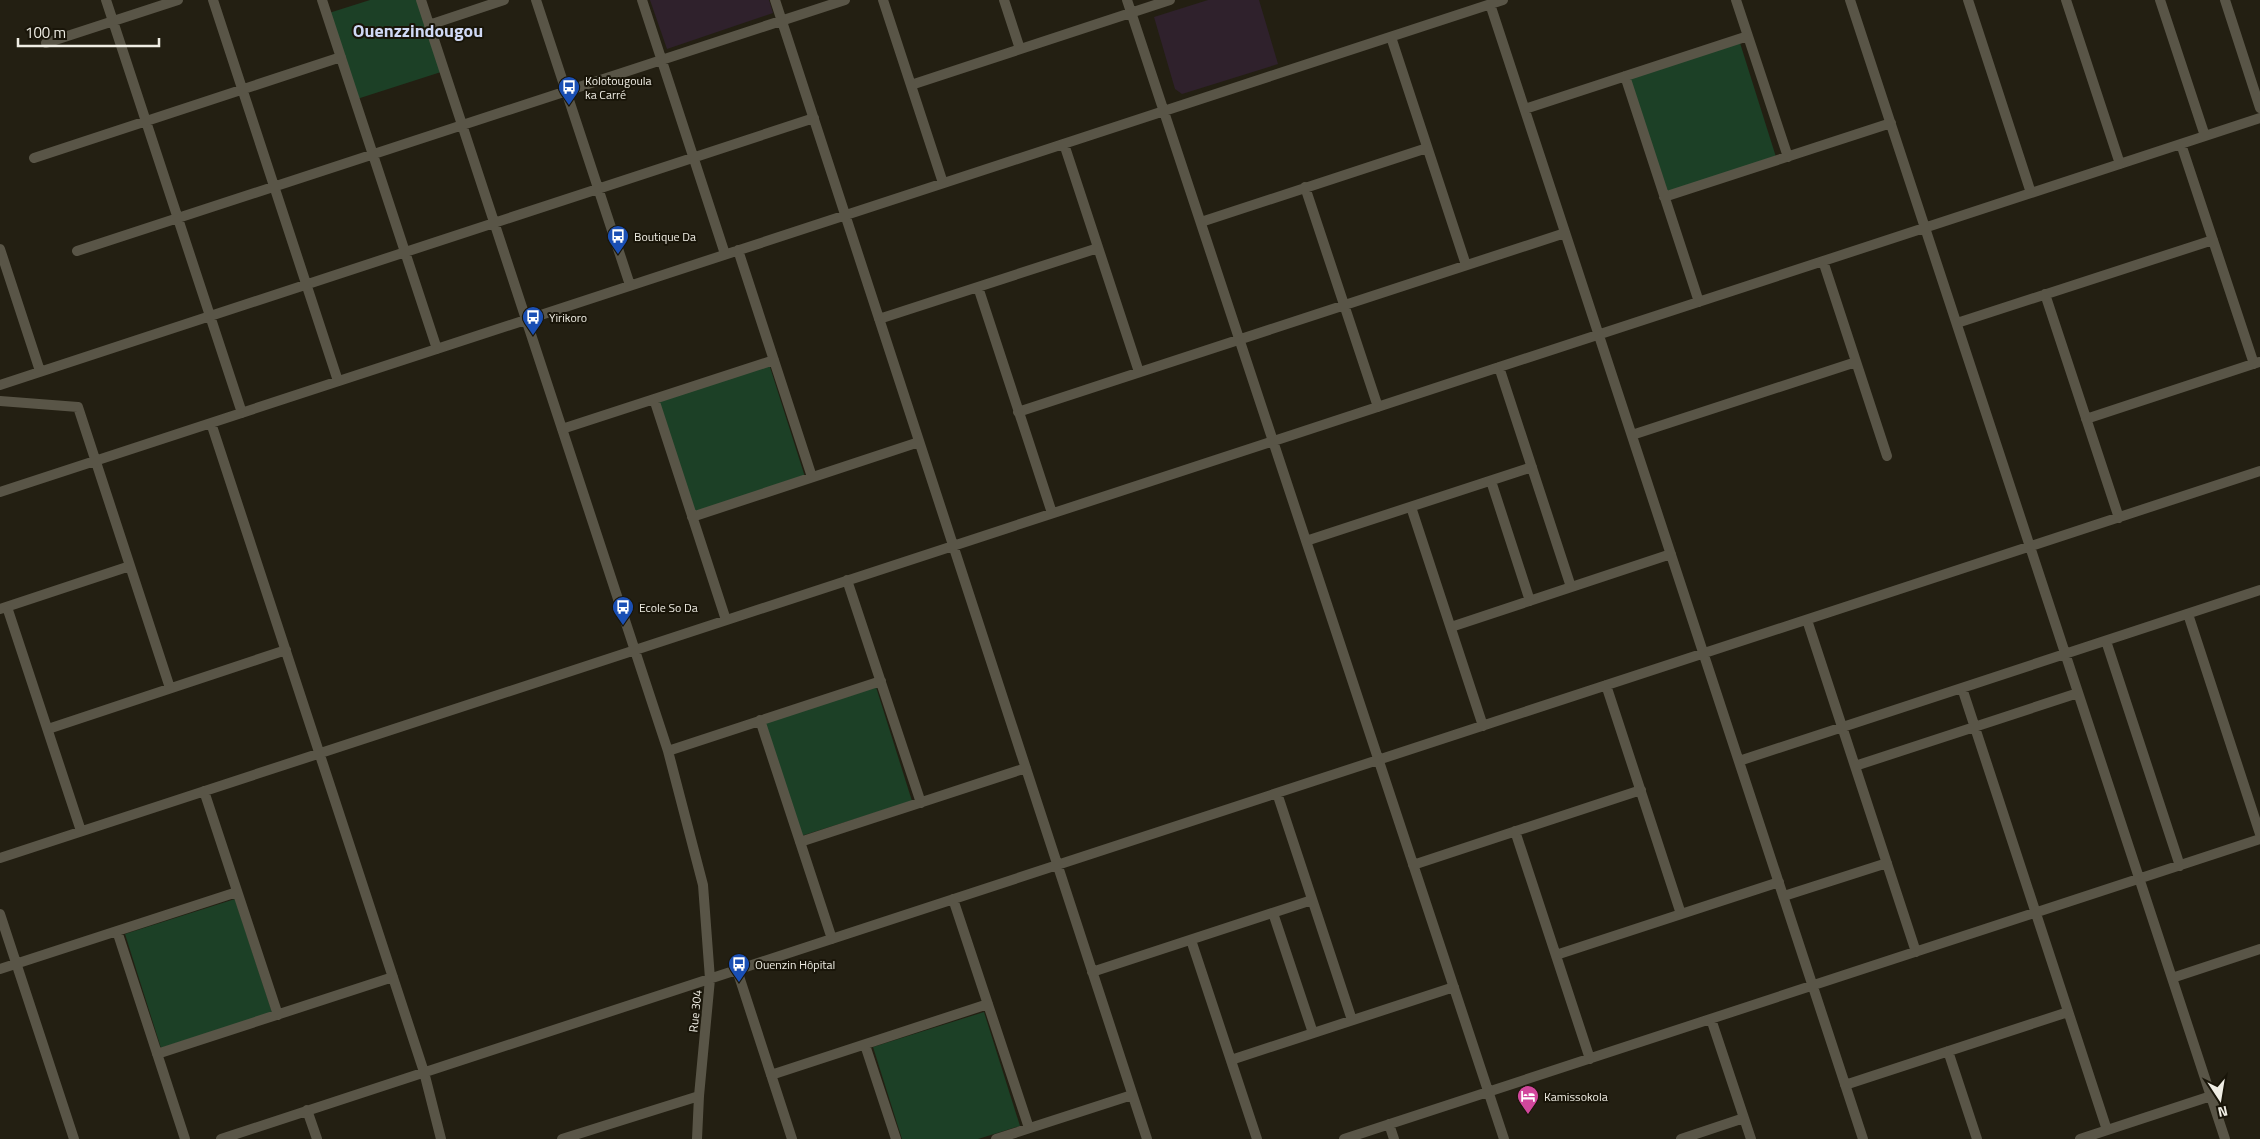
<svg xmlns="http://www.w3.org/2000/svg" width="2260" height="1139" font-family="'Titillium Web',sans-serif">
<rect width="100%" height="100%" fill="#231f12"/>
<!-- education -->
<path fill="#2f212c" d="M650 0H769L773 13 667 49Z
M1208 0H1259L1278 64 1182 94 1175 89 1154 17Z"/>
<!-- green -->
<path fill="#1c4026" d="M370 0H417L441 72 357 99 329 13Z
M1740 43 1776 157 1665 192 1629 78Z
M769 364 805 477 694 512 658 399Z
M876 687 912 801 801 836 765 723Z
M235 899 272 1012 161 1048 125 934Z
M984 1012 1020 1126 978 1139H902L873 1047Z"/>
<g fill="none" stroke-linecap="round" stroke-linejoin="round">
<!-- minor -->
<path stroke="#595547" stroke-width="10" d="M106 0 242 413
M213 0 338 381
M322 0 437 349
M421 0 668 751 703 885 710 979 699 1096 697 1139
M536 0 630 285
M642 0 725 254
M775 0 1147 1139
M883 0 943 183
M1004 0 1020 49
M1127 0 1504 1139
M1736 0 1788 157
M1850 0 2225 1139
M1968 0 2031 193
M2066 0 2120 164
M2160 0 2205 136
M2225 0 2260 108
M1490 4 1863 1139
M429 25 504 0
M1391 37 1466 265
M46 43 178 0
M1625 76 1699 302
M911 85 1170 0
M1525 109 1748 36
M1064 144 1139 372
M2181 144 2254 364
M34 158 341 57
M1305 187 1378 407
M1664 197 1891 123
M1201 222 1427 148
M0 249 40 371
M738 250 812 477
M77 251 845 0
M1823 261 1887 456
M978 287 1052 513
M2045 294 2119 518
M879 319 1098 248
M1957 323 2213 240
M1499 367 1571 587
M0 385 814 118
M654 399 726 620
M0 401 78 407 170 688
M1018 412 1565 233
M2086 419 2259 362
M211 423 424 1072 441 1139
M562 429 774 360
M1632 435 1856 362
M1491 481 1530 601
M0 492 1503 0
M1411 507 1483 726
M692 517 919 442
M1306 541 1532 467
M847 580 921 803
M7 607 81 831
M0 609 130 566
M2188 614 2260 834
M1807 620 1916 952
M1451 627 1671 554
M2106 641 2180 866
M1606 685 1681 914
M1962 688 2107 1130
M760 720 832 939
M48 729 286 650
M668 751 881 681
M1739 761 2260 590
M1855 766 2078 693
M204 791 278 1015
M1277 793 1352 1020
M1515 831 1590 1059
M800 842 1026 768
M0 858 2260 118
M1413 865 1641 790
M1784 896 1887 863
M953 899 1029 1128
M1273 913 1313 1033
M0 914 74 1139
M117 931 185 1139
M1191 940 1257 1139
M1556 955 1779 882
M0 969 237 892
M737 970 792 1139
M1092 972 1312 900
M2172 978 2260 949
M1711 1019 1751 1139
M865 1045 896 1139
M1948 1051 1977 1139
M157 1054 393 977
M1231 1060 1454 987
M771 1075 988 1004
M1845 1085 2068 1012
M307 1110 317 1139
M1389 1124 1394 1139
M221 1139 2260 471
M562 1139 699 1096
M996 1139 1132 1095
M1344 1139 2260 839
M1681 1139 1744 1118
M2080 1139 2211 1096"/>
</g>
<!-- icons -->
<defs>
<g id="bus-pin" transform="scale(1.125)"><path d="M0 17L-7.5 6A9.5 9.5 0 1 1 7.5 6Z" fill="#1a4fb4" stroke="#191509"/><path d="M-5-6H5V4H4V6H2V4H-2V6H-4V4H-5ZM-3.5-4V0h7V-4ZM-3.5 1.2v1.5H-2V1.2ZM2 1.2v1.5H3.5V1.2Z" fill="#fff"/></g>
<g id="hotel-pin" transform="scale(1.125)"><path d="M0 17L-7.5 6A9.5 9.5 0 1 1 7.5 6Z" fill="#d1479c" stroke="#191509"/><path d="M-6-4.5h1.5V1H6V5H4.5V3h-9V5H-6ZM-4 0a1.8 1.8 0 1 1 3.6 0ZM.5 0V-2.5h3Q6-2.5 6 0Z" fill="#fff"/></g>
</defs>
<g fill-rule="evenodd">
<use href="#bus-pin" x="569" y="87"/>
<use href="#bus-pin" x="618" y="236"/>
<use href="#bus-pin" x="533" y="317"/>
<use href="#bus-pin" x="623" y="607"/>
<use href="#bus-pin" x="739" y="964"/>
<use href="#hotel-pin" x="1528" y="1096"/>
</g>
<g text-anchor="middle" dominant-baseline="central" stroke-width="4" stroke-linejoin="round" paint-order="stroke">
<!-- poi labels -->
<g font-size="12" fill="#efede4" stroke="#191509" text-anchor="start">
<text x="585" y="80">Kolotougoula<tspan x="585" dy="14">ka Carré</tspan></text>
<text x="634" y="236">Boutique Da</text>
<text x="549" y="317">Yirikoro</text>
<text x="639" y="607">Ecole So Da</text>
<text x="755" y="964">Ouenzin Hôpital</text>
<text x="1544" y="1096">Kamissokola</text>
</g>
<!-- street labels -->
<g font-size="12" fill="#efede4" stroke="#191509">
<text transform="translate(695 1011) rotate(-84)">Rue 304</text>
</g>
<!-- district labels -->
<g font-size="18" font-weight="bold" fill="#d0d9f5" stroke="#191509">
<text x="418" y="30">Ouenzzindougou</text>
</g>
</g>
<!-- north arrow -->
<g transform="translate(2220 1099) rotate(168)" stroke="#191509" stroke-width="4" paint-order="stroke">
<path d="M0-4L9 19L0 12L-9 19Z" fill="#efede4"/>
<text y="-8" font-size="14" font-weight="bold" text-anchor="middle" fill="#efede4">N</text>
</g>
<!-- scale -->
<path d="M18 38v8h141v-8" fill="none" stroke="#efede4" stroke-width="2.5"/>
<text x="25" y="38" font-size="15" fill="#efede4" stroke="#191509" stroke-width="4" paint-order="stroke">100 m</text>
</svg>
